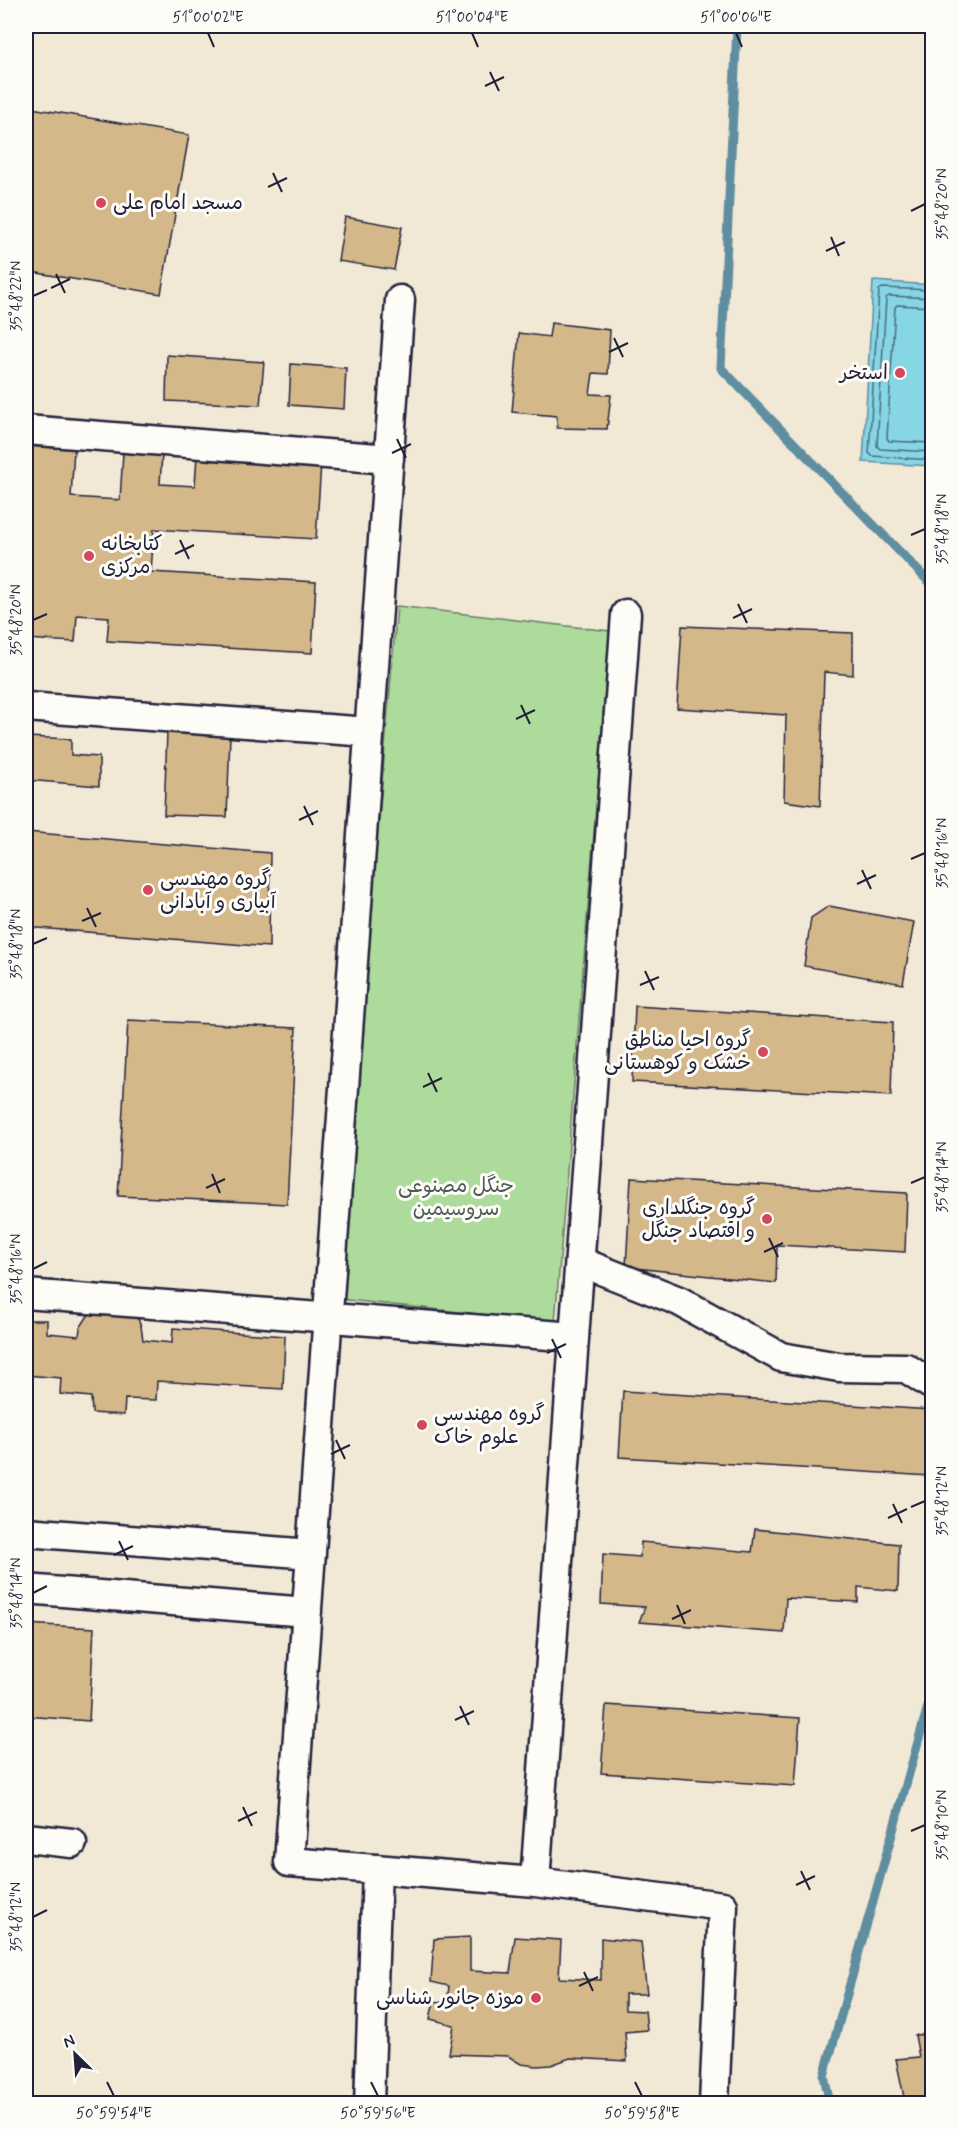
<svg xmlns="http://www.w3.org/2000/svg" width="958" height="2129" font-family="Mynerve,'Playpen Sans Arabic',sans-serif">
<rect width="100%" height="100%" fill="#fdfcf7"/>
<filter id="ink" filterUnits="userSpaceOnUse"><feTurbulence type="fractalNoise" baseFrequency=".0167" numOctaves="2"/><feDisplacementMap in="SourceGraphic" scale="12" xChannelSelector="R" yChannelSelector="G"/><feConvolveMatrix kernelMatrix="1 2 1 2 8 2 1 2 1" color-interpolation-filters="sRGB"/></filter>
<g filter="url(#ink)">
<!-- built -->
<path fill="#f1e8d6" d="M26 26H932V2103L26 2104Z"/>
<!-- green -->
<path fill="#addb9b" stroke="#687e6b" stroke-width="1.5" d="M397 606 610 631 555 1322 338 1299Z"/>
<!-- water -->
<path fill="#87d6e5" stroke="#5f8ea1" stroke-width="1.5" d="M873 281 932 285V466L863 462Z"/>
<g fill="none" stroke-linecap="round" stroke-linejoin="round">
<!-- shore -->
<path stroke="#4a6a7f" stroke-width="1.5" d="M932 290 882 288 879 290 869 453 872 456 932 460
M932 298 889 296 886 298 877 446 880 449 932 452
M932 307 897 305 895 307 887 438 889 441 932 443"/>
<!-- stream -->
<path stroke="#5f8ea1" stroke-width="9" d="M737 26 721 368 932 585V591
M830 2104 824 2076 932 1692"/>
</g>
<!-- building -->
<path fill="#d5b88a" stroke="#22223b" stroke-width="1.5" d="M26 107 189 135 161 294 26 271Z
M345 217 402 227 394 270 338 261Z
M551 323 610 330 608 374 593 373 590 394 611 395 607 429 557 428V416L512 412 519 333 549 337Z
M167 355 264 362 260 405 166 401Z
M291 364 346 368 344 409 289 405Z
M26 446 74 449 71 497 120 500 123 452 162 454 160 484 195 486 197 455 321 463 316 539 154 529 151 572 316 582 312 653 107 641 109 617 77 615 75 642 26 639Z
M682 626 853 633V675L824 672 820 806 784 801 786 715 677 708Z
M167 732 230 735 227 817 164 815Z
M26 737 71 739V755L99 757V786L26 780Z
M26 832 270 853 269 947 26 927Z
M829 906 914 922 903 984 804 966 811 918Z
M635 1006 893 1022 891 1096 632 1082Z
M128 1020 296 1028 287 1204 118 1196Z
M631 1178 907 1193 905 1252 777 1245 776 1283 626 1267Z
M101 1309 127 1311 137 1317 141 1326 143 1340 172 1343 173 1328 285 1336 283 1389 157 1381 156 1400 125 1399 124 1415 92 1413 91 1397 60 1394 61 1378 26 1375V1320H47V1333L79 1336 80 1328 89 1314Z
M623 1391 932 1410 930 1476 619 1457Z
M755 1529 899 1544 898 1591 858 1587V1602L786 1598 784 1633 639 1622 645 1607 601 1604 603 1554 640 1557 641 1542 752 1552Z
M26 1624 94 1628 89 1721 26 1716Z
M606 1705 800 1718 795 1786 601 1773Z
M470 1937V1971L510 1973 515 1937 561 1940 559 1978 601 1980V1938L641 1942 647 1994H625V2010L645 2011 647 2030 625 2032 627 2061 570 2058 551 2065 537 2066 521 2064 508 2056 449 2054 454 2025 430 2019 434 2001 447 2003 449 1986 431 1982 434 1939Z
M932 2034V2098L905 2102 896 2059 919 2057 915 2035Z"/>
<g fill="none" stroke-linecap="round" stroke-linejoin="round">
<!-- minor casing -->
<g stroke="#22223b" stroke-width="33">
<path id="minor" d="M400 300 289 1862 535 1882
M26 430 389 459
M626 614 535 1882 723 1906 714 2104
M26 707 369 732
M581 1262 679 1301 781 1357 839 1367 906 1368 932 1385
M26 1294 574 1337
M26 1532 311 1554
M26 1589 307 1612
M26 1838 72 1843
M369 2104 377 1869"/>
</g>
<!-- minor -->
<use href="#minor" stroke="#fdfcf7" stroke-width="28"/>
</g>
</g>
<!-- ticks -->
<path fill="none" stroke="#22223b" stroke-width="2" d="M208 33 214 47M472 33 478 47M736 33 742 47M490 72 499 91M485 86 504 77M273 173 282 192M268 187 287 178M911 211 925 204M831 237 839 256M826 251 845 242M56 274 65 293M51 288 70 279M33 296 47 290M614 338 623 357M609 352 628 343M397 439 406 458M392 453 411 444M911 535 925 529M180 540 189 559M175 554 194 545M738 604 747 623M733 618 752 609M33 620 47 614M521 705 530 724M516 719 535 710M304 806 313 825M299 820 318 811M911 859 925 853M862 870 871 889M857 884 876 875M87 908 96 927M82 921 101 913M33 944 47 938M645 971 654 990M640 985 659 977M428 1073 437 1092M423 1087 442 1078M212 1174 220 1193M911 1183 925 1177M206 1188 225 1179M769 1238 778 1257M764 1252 783 1243M33 1269 47 1262M552 1339 561 1358M547 1353 566 1344M336 1440 345 1459M331 1454 350 1445M893 1504 902 1523M911 1507 925 1501M888 1518 907 1509M119 1541 128 1560M114 1555 133 1546M33 1593 47 1586M677 1605 685 1624M672 1619 691 1610M460 1706 469 1725M455 1720 474 1711M243 1807 252 1826M238 1821 257 1812M911 1831 925 1825M801 1871 810 1890M796 1885 815 1876M33 1917 47 1910M584 1972 593 1991M579 1986 598 1977M107 2082 114 2096M371 2082 378 2096M635 2082 642 2096"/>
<!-- markers -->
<g fill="#d1495b" stroke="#fdfcf7" stroke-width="2">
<circle cx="101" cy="203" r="6"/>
<circle cx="900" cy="373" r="6"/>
<circle cx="89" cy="556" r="6"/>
<circle cx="148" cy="890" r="6"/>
<circle cx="763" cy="1052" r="6"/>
<circle cx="767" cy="1219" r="6"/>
<circle cx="422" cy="1425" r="6"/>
<circle cx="536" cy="1998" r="6"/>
</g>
<g text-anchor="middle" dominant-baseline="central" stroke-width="6" stroke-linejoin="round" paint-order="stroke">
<!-- poi labels -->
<g font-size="20" fill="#22223b" stroke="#fdfcf7" text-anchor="start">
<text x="113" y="203">مسجد امام علی</text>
<text x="888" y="373" text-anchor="end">استخر</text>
<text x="101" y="544">کتابخانه<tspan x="101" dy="23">مرکزی</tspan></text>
<text x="160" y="879">گروه مهندسی<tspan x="160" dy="23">آبیاری و آبادانی</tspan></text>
<text x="751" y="1040" text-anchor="end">گروه احیا مناطق<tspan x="751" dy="23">خشک و کوهستانی</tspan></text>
<text x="755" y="1208" text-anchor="end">گروه جنگلداری<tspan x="755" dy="23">و اقتصاد جنگل</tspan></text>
<text x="434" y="1414">گروه مهندسی<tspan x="434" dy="23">علوم خاک</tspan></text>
<text x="524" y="1998" text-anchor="end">موزه جانور شناسی</text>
</g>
<!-- park labels -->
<g font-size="20" fill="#4c5a58" stroke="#fdfcf7">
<text x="456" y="1186">جنگل مصنوعی<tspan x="456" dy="23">سروسیمین</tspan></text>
</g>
</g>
<!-- margin -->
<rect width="958" height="2129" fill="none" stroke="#fdfcf7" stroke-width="66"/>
<!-- north arrow -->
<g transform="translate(75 2054) rotate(335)" stroke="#fdfcf7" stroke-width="4.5" paint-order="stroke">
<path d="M0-4.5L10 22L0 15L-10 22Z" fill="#22223b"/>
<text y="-9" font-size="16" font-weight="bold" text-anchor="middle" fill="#22223b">N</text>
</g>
<rect x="33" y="33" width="892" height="2063" fill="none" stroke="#22223b" stroke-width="2"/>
<g font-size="15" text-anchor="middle" fill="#22223b">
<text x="208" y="22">51°00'02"E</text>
<text x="472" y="22">51°00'04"E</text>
<text x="736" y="22">51°00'06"E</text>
<text transform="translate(942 204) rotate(-90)" y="5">35°48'20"N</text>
<text transform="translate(16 296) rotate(-90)" y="5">35°48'22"N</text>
<text transform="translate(942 529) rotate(-90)" y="5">35°48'18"N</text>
<text transform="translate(16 620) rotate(-90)" y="5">35°48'20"N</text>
<text transform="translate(942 853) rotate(-90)" y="5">35°48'16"N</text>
<text transform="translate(16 944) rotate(-90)" y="5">35°48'18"N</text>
<text transform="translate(942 1177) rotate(-90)" y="5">35°48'14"N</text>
<text transform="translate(16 1269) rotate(-90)" y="5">35°48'16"N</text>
<text transform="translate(942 1501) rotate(-90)" y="5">35°48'12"N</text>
<text transform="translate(16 1593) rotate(-90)" y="5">35°48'14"N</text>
<text transform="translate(942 1825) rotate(-90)" y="5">35°48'10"N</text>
<text transform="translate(16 1917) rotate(-90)" y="5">35°48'12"N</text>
<text x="114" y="2118">50°59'54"E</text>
<text x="378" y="2118">50°59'56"E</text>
<text x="642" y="2118">50°59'58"E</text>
</g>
</svg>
